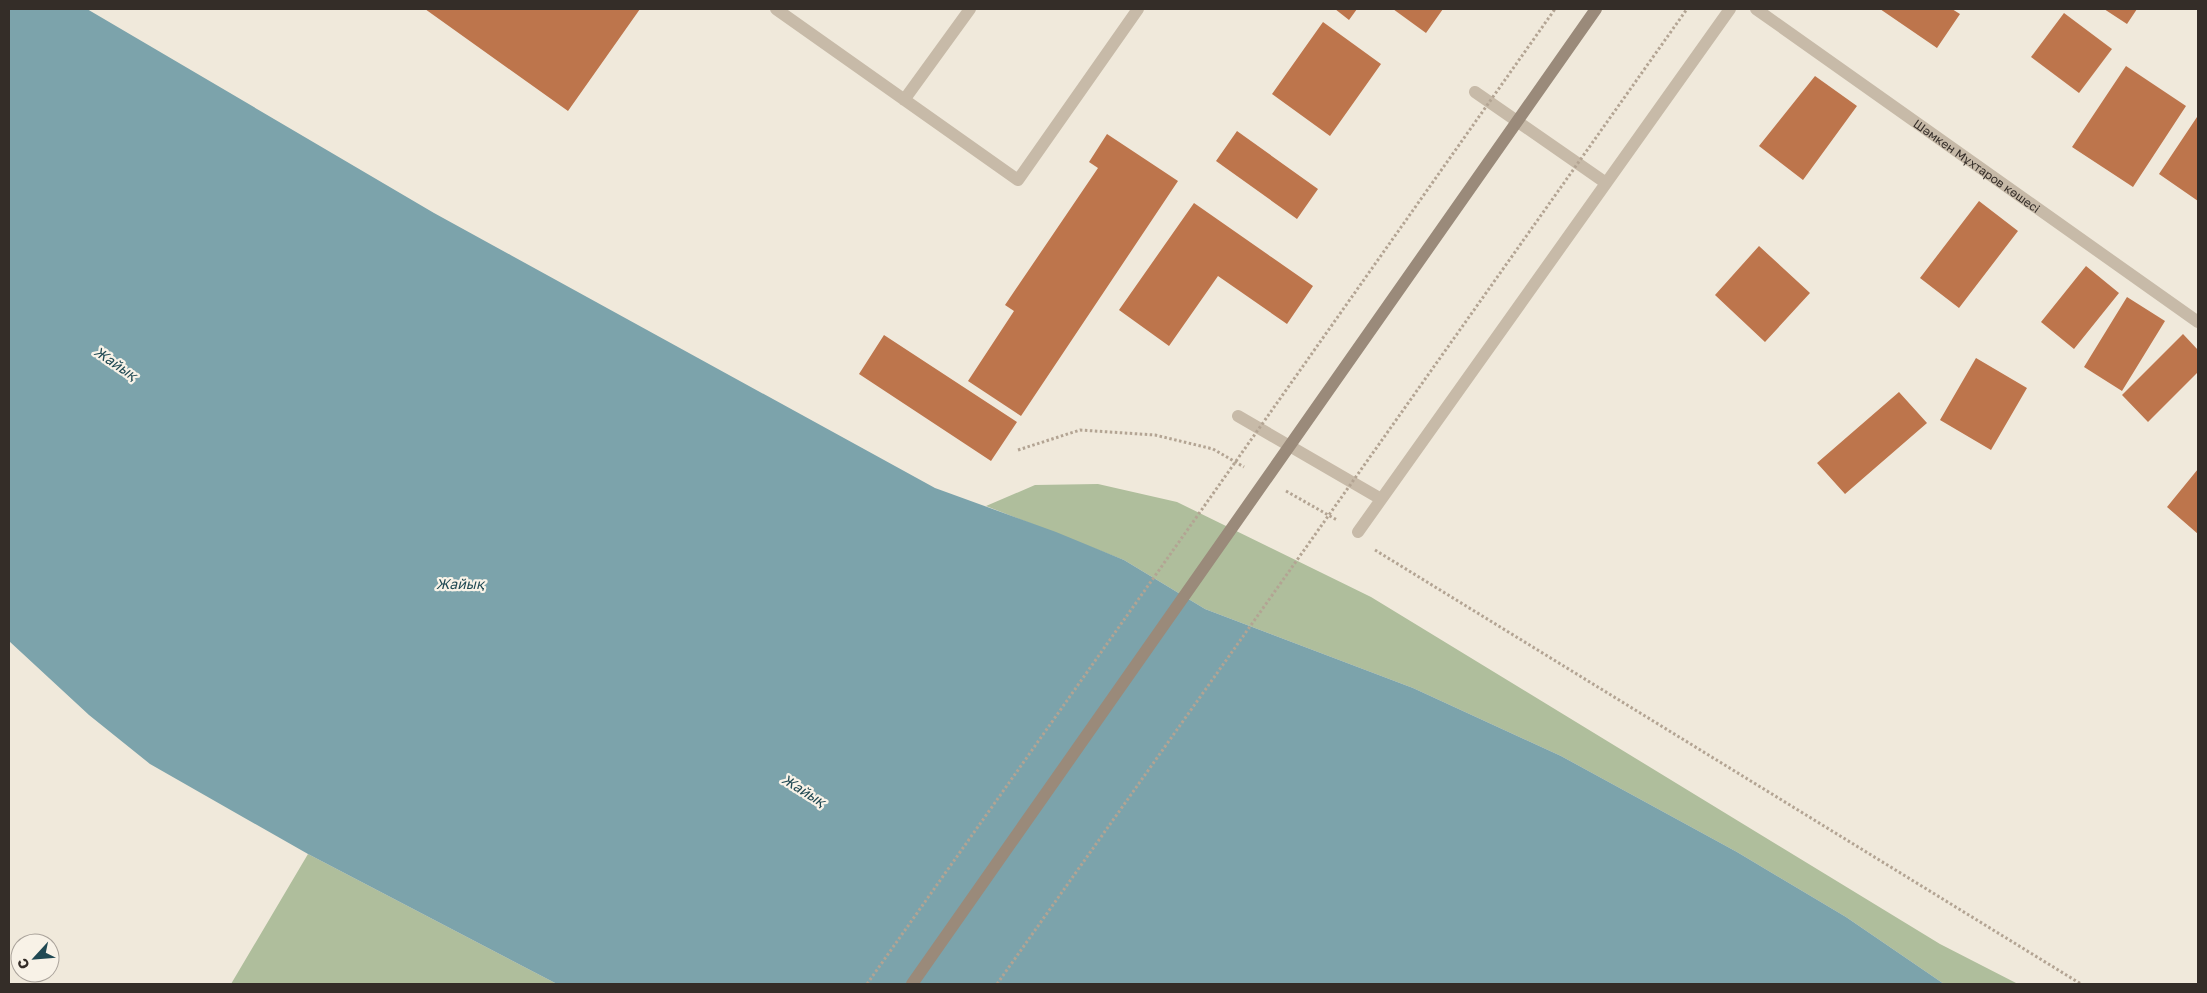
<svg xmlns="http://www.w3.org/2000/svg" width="2207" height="993" font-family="'Golos Text',sans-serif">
<rect width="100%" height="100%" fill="#f0e9db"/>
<!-- green -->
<path fill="#afbe9c" d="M1098 484 1177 502 1371 597 1940 944 2018 984H1944L1846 917 1737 852 1561 756 1413 688 1205 609 1124 560 986 506 1035 485Z
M308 854 557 984H231Z"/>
<!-- water -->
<path fill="#7ca3ab" d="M9 9H87L434 213 935 488 1056 532 1124 560 1205 609 1413 688 1561 756 1737 852 1846 917 1944 984H557L308 854 150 764 89 715 9 641Z"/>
<!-- building -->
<path fill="#bd754c" d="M425 9H640L568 111Z
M1335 9H1357L1349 20Z
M1393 9H1443L1426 33Z
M1880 9H1952L1960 14 1937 48Z
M2104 9H2137L2127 24Z
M2064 13 2112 49 2079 93 2031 57Z
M1323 22 1381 64 1330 136 1272 94Z
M2126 66 2186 106 2133 187 2072 147Z
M1815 76 1857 106 1803 180 1759 146Z
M2197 117 2198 118V201L2159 174Z
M1237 131 1318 189 1297 219 1216 161Z
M1107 134 1178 181 1021 416 968 381 1014 311 1005 305 1098 168 1089 162Z
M1979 201 2018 231 1959 308 1920 278Z
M1194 203 1313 286 1287 324 1218 276 1169 346 1119 310Z
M1759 246 1810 293 1765 342 1715 295Z
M2086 266 2119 293 2074 349 2041 322Z
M2127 297 2165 321 2122 391 2084 367Z
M2183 334 2198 350V372L2148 422 2122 395Z
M884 335 1017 422 991 461 859 374Z
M1976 358 2027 388 1991 450 1940 420Z
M1899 392 1927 423 1845 494 1817 463Z
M2198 469V534L2167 507Z"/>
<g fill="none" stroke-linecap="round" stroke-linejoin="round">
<!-- path -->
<path stroke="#b3a493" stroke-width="3" stroke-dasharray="2.5 2.5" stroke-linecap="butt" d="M1018 450 1080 430 1155 435 1213 449 1244 467
M1286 491 1337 520
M1375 550 2081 984"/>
<!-- lane -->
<path stroke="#c7baa8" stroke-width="12" d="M776 9 1018 180 1138 9
M1475 92 1606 183
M904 100 970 9
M1238 416 1381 499
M1358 532 1730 9"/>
<!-- street -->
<path stroke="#c7baa8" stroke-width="12" id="s1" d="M1756 9 2198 322"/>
<!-- path-bridge -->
<path stroke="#b3a493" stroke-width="3" stroke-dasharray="2.5 2.5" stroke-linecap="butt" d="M867 984 1555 9
M997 984 1687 9"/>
<!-- secondary-bridge -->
<path stroke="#9a8a7a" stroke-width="12" d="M912 984 1596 9"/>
</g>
<g text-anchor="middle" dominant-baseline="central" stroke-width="4.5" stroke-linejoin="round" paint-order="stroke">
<!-- street labels -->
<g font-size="12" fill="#342d28" stroke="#f8f2e7">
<text stroke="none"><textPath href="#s1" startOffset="271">Шәмкен Мұхтаров көшесі</textPath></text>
</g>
<!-- water labels -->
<g font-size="14" font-style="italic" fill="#204953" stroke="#f8f2e7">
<text transform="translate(116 363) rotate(34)">Жайық</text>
<text x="460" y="583">Жайық</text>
<text transform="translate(804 790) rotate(32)">Жайық</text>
</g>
</g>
<!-- border -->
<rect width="2207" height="993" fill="none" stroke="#342d28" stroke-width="20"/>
<!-- north arrow -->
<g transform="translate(35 958) rotate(244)"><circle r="24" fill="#f8f2e7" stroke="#aaa39b"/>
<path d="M0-4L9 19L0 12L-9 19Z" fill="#204953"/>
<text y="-8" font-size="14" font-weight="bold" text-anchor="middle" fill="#342d28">С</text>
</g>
</svg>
